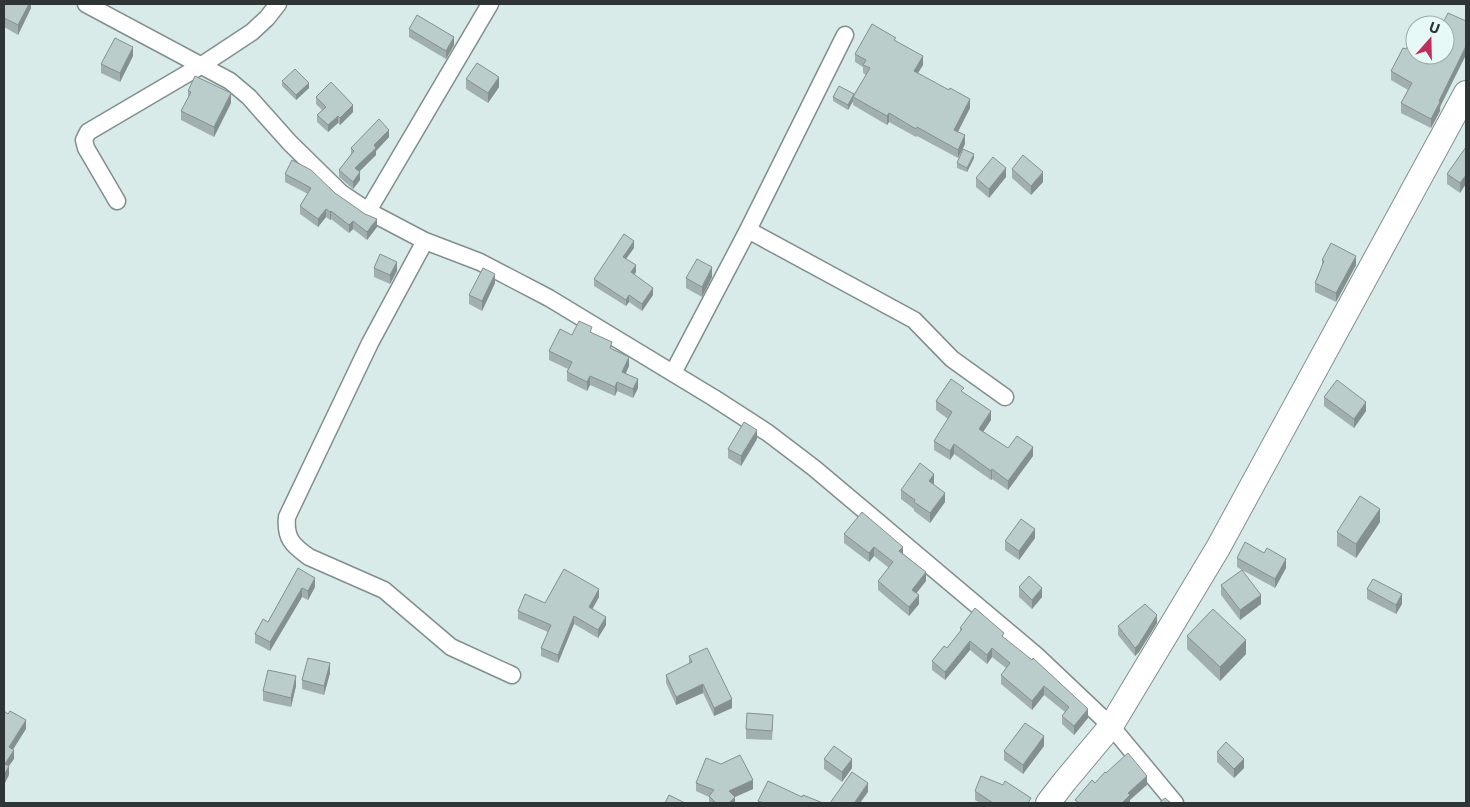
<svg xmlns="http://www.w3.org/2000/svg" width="1470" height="807" font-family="Commissioner,sans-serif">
<rect width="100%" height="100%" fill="#d9ebe9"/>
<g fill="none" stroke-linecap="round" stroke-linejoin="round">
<!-- minor casing -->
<g stroke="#7f8f8d" stroke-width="19">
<path id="minor" d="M86 4 230 81 249 97 290 143 341 193 368 211 425 241 480 262 549 298 714 398 768 433 814 468 1036 655 1111 726 1175 803
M117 201 86 148 84 140 88 132 202 65 252 32 267 18 278 4
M368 211 490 4
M748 230 914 320 952 359 1005 397
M425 241 370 343 287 517C285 538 292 545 309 557L384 590 451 647 512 675
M673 373 748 230 845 35"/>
</g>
<!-- secondary casing -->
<g stroke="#7f8f8d" stroke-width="26">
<path id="secondary" d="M1048 803 1065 781 1111 726 1218 548 1466 93"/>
</g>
<!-- minor -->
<use href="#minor" stroke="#fff" stroke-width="16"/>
<!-- secondary -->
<use href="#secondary" stroke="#fff" stroke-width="24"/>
</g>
<!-- wall -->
<path fill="#a1b0af" d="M4 4H31V8L18 35 4 27Z
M409 29 454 45 446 59 409 37Z
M896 41 923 65 918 73 970 108 958 132 965 144 958 158 917 136 916 137 889 122 887 125 853 105V101L848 110 833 101V97L854 94 866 75 863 73V67L855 62V54Z
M1406 49 1445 55 1440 111 1431 128 1401 113V103L1408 90 1391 80V71Z
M133 56 120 82 101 73V64Z
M466 79 499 87 488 103 466 89Z
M282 81 309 88 296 100 282 86Z
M188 91 231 103 214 137 181 120V111L188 98Z
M316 97 353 112 340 125 338 123 328 132 317 122V115L322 110 316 104Z
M389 137 376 151V155L359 171 360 180 353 189 339 177V170L351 154V148Z
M1466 147 1460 193 1447 184V174Z
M974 158 967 172 957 168V163Z
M1012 169 1043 182 1031 195 1012 178Z
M285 174 335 193 377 227 367 240 353 229 349 233 331 219 330 220 326 217 318 227 300 214V206L308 194 285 182Z
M1006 177 989 198 976 187V178Z
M634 248 626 259 636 272 634 275 653 295 642 311 629 302 626 306 594 286V279Z
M1322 260 1356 265 1336 302 1315 292V283L1322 266Z
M374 268 397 271 390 284 374 277Z
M712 277 702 297 686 288V278Z
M495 283 482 311 469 304V295Z
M592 333 612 350 629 366 626 373 638 388 633 398 617 391 615 396 590 385 587 391 567 381V372L568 369 549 360V351L572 335Z
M964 393 991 420 983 432 1008 448 1033 456 1008 490 992 479 991 480 954 454 950 460 934 450V441L948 419 936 410V401Z
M1324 397 1366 411 1354 428 1324 406Z
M757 439 741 466 728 458V449Z
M934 483 933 484 945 502 930 523 914 511V509L901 499V490Z
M1380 522 1356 558 1337 546V532Z
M844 534 903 554 926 581 916 593 919 604 909 616 878 590V581L889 568 874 556 869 562 844 543Z
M1035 538 1019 560 1005 550V541Z
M1237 558 1286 568 1275 588 1242 570 1261 604 1240 620 1221 595V585L1242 570 1237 567Z
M298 568 315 587 308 600 302 597 270 651 255 643V634L268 622Z
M1019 587 1042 597 1032 609 1019 597Z
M1367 589 1402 604 1396 614 1367 599Z
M599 597 592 609 606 625 598 638 574 624 558 663 541 656V648L548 632 518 619V611L545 603Z
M1157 623 1139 652 1135 656 1118 635V626Z
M960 628 1004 638 1088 718 1074 735 1062 724V716L1065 712 1044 695 1032 710 1001 684V675L1006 668 992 657 987 664 970 650 945 680 932 670V661L947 648 960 632Z
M1187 636 1246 654 1220 681 1187 649Z
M689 656 732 708 714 716 703 693 676 705 666 683V675L689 664Z
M330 673 324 695 302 689V680Z
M296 686 291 707 263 701V691Z
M773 724 772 740 746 739V729Z
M1044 746 1023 774 1004 760V751Z
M1217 752 1244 768 1234 778 1217 762Z
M824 759 852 768 842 782 824 769Z
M696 783 753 789 735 797V803H709V797L696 791Z
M975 791 1031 803H980L975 800Z"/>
<!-- shaded-wall -->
<path fill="#83908e" d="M29 4H31V8L18 35V25Z
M454 37V45L446 59V51Z
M1466 46V55L1440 107V111L1431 128V119L1439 101Z
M133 47V56L120 82V73Z
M923 56V65L914 79V71Z
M499 77V87L488 103V93Z
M309 83V88L296 100V95Z
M231 93V103L214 137V127Z
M853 97V101L848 110V105Z
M970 99V108L954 139V130Z
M353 105V112L340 125V118Z
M889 113V122L887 125V116Z
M338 116V123L328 132V125Z
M389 130V137L376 151V155L355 176V168L374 145Z
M965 135V144L958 158V150Z
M974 154V158L967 172V168Z
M1006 168V177L989 198V189Z
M360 172V180L353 189V182Z
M1043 172V182L1031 195V186Z
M1466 175V184L1460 193V183Z
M326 209V217L318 227V219Z
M331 211V219L330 220V212Z
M377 219V227L367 240V232Z
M353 221V229L349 233V225Z
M634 241V248L623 263V257Z
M1356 256V265L1336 302V293Z
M397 262V271L390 284V275Z
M636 265V272L631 279V272Z
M712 267V277L702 297V287Z
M495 274V283L482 311V301Z
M653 288V295L642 311V304Z
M629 295V302L626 306V300Z
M629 357V366L622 381V372Z
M590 376V385L587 391V382Z
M638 379V388L633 398V389Z
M617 382V391L615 396V387Z
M1366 402V411L1354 428V419Z
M991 411V420L979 438V429Z
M757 430V439L741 466V456Z
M954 444V454L950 460V451Z
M1033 447V456L1008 490V481Z
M992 469V479L991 480V471Z
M934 474V483L929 491V481Z
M945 493V502L930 523V513Z
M1380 509V522L1356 558V544Z
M1035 529V538L1019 560V551Z
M874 547V556L869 562V553Z
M903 547V556L899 551Z
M1286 559V568L1275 588V579Z
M926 572V581L912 599V590Z
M315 578V587L308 600V591Z
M302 588V597L270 651V642Z
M1042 588V597L1032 609V600Z
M599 589V597L589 615V607Z
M1402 594V604L1396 614V605Z
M919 595V604L909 616V607Z
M1261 595V604L1240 620V610Z
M1157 615V623L1139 652 1135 656V648Z
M574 616V624L558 663V655Z
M606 617V625L598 638V630Z
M1246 640V654L1220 681V667Z
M970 641V650L945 680V672Z
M992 648V657L987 664V655Z
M330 663V673L324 695V686Z
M296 676V686L291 707V698Z
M703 684V693L676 705V697Z
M1044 686V695L1032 710V701Z
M732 699V708L714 716V708Z
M1088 709V718L1074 735V726Z
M26 720V729L9 756V747Z
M1044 736V746L1023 774V765Z
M14 750V759L9 766V775L4 785V775L5 764Z
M852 759V768L842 782V772Z
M1244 759V768L1234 778V769Z
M1147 776V785L1130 800V803H1122L1128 793Z
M753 780V789L735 797V803H729V791Z
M868 783V792L860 803H855V802Z"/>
<!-- building -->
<path fill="#bbcdcb" stroke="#83908e" d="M4 4H29L18 25 4 18Z
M1448 13 1466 21V46L1439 101 1440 102 1431 119 1401 103 1412 83 1391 71 1403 48 1406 49 1415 32V55H1445V25H1442Z
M417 15 454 37 446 51 409 29Z
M872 24 896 38 894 40 923 56 914 71 949 90 950 88 970 99 954 130 965 135 958 150 917 127 916 129 889 113 887 116 853 97 870 68 863 65 866 60 855 54Z
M115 38 133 47 120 73 101 64Z
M477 63 499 77 488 93 466 79Z
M295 69 309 83 296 95 282 81Z
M195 76 231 93 214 127 181 111 191 92 188 91Z
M331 82 353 105 340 118 338 116 328 125 317 115 326 107 316 97Z
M839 86 854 94 848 105 833 97Z
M379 119 389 130 374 145 376 148 355 168 360 172 353 182 339 170 354 151 351 148Z
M1466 147V175L1460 183 1447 174Z
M963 149 974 154 967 168 957 163Z
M1023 155 1043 172 1031 186 1012 169Z
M993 157 1006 168 989 189 976 178Z
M292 160 311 170 335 193 365 214 377 219 367 232 353 221 349 225 331 211 330 212 326 209 318 219 300 206 311 188 285 174Z
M624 234 634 241 623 257 636 265 631 272 653 288 642 304 629 295 626 300 594 279Z
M1331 243 1356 256 1336 293 1315 283 1324 261 1322 260Z
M380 254 397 262 390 275 374 268Z
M697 259 712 267 702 287 686 278Z
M483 268 495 274 482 301 469 295Z
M579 321 592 327 590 332 612 342 610 348 629 357 622 372 638 379 633 389 617 382 615 387 590 376 587 382 567 372 572 362 549 351 560 329 572 335Z
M951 379 964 388 961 391 991 411 979 429 1008 448 1017 436 1033 447 1008 481 992 469 991 471 954 444 950 451 934 441 952 412 936 401Z
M1337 380 1366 402 1354 419 1324 397Z
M744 422 757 430 741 456 728 449Z
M920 463 934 474 929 481 945 493 930 513 914 502 915 500 901 490Z
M1360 496 1380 509 1356 544 1337 532Z
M862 512 903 547 899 551 926 572 912 590 919 595 909 607 878 581 893 562 874 547 869 553 844 534Z
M1021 519 1035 529 1019 551 1005 541Z
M1245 542 1264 553 1267 548 1286 559 1275 579 1237 558Z
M298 568 315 578 308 591 302 588 270 642 255 634 263 619 268 622Z
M564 569 599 589 589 607 606 617 598 630 574 616 558 655 541 648 551 625 518 611 525 594 545 603Z
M1242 570 1261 595 1240 610 1221 585Z
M1029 576 1042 588 1032 600 1019 587Z
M1373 579 1402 594 1396 605 1367 589Z
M1145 604 1157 615 1139 644 1135 648 1118 626Z
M975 608 1004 633 1002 636 1032 660 1033 658 1088 709 1074 726 1062 716 1069 707 1044 686 1032 701 1001 675 1010 663 992 648 987 655 970 641 945 672 932 661 944 646 947 648 962 629 960 628Z
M1213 609 1246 640 1220 667 1187 636Z
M707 648 732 699 714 708 703 684 676 697 666 675 692 662 689 656Z
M308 658 330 663 324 686 302 680Z
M268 670 296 676 291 698 263 691Z
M4 711 8 714 10 711 26 720 9 747 14 750 5 764 9 766 4 775Z
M747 713 773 715 772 731 746 729Z
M1025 723 1044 736 1023 765 1004 751Z
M1226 742 1244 759 1234 769 1217 752Z
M834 746 852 759 842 772 824 759Z
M1128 753 1147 776 1128 793 1130 795 1122 803H1079L1075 800 1092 780 1095 783 1105 772 1106 773Z
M740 755 753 780 729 791 735 797 729 803H716L709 796 714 790 696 783 706 758 721 764Z
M852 772 868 783 855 802 857 803H830Z
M981 776 1003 785 1005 781 1031 798 1028 803H993L975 791Z
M768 781 802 797 803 795 823 803H764L758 801Z
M669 795 685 803H665Z
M1165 798 1171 803H1159Z"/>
<!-- border -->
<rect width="1470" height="807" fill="none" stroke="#2e3534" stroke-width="10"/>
<!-- north arrow -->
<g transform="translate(1430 40) rotate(20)"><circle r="24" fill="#e7f9f6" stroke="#9daba8"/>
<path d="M0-4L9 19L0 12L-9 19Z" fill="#be2f5b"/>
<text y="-8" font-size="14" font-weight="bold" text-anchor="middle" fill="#2e3534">U</text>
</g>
</svg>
